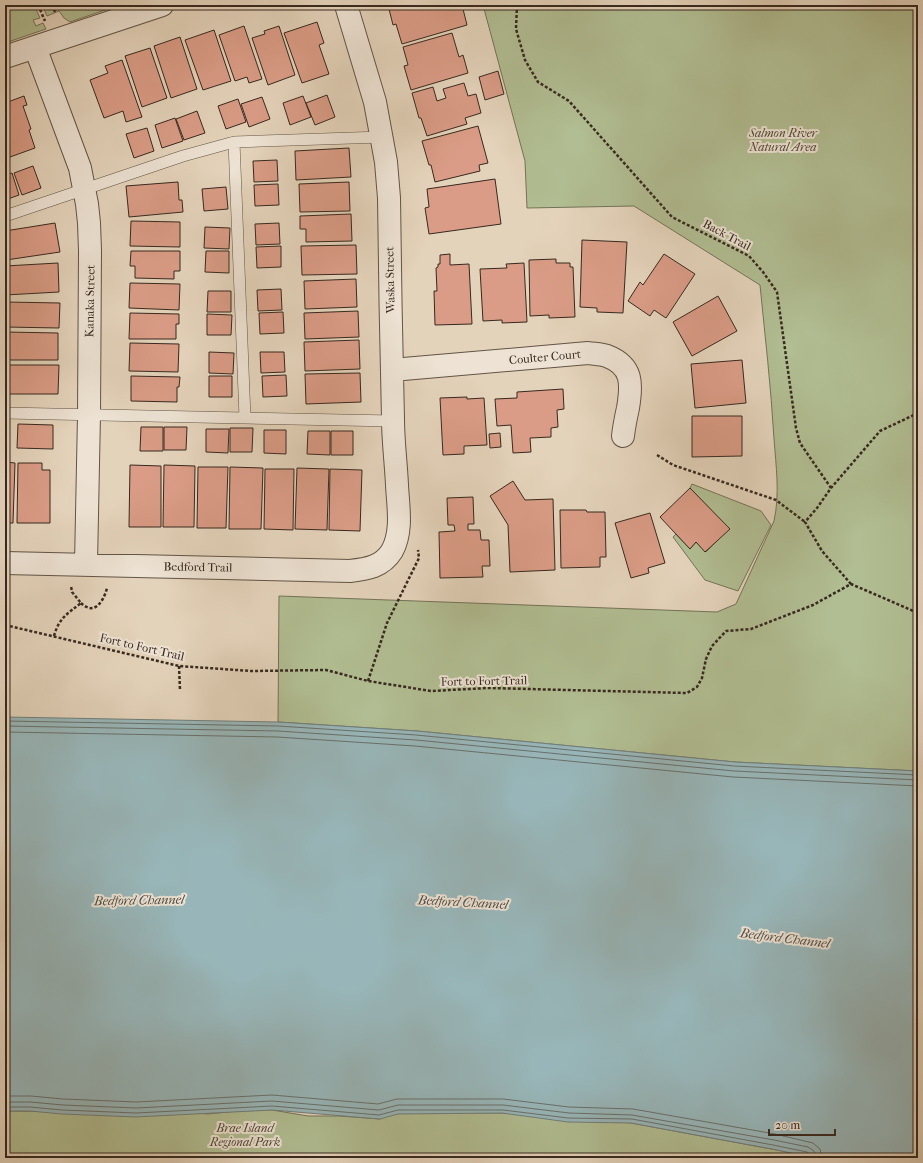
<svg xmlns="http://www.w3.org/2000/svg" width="923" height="1163" font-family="'IM FELL French Canon',serif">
<rect width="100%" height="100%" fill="#e4d3bb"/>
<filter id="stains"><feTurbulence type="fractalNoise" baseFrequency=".005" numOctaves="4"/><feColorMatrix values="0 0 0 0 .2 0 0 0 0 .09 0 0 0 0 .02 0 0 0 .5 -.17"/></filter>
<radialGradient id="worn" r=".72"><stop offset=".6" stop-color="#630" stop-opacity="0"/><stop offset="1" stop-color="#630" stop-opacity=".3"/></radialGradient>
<!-- green -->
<path fill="#b1bd92" stroke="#747358" d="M5 5H34L40 18 33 20 36 26 43 23 46 29 5 43Z
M42 5H120L70 22 64 18 59 11 47 16Z
M483 5H918V771L735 762 417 731 278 722 279 596 717 612 736 604 774 521C780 494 776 466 774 439 771 387 765 336 760 285L634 206 527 208 525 161Z
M692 484 761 511 771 525 738 591 705 580 673 537 676 534 690 549 696 542 706 552 729 529 690 488Z
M272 1110 308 1116H339L380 1119 390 1113H503L608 1121 631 1123 820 1158H5V1111L186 1112 208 1114 237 1111Z"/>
<!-- water -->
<path fill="#98b6b9" stroke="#717e7b" d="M5 717 278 722 417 731 735 762 918 771V1158H815L772 1149 631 1123 568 1122 502 1113 398 1114 380 1119 272 1110 136 1117 62 1114 30 1111H5Z"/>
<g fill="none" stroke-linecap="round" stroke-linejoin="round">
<!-- shore -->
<path stroke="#68706c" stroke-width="1" d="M5 721 278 726 416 735 734 766 918 775
M5 726 278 731 416 740 734 771 918 780
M5 732 277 737 415 746 733 777 918 786
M5 1096H31L63 1099 136 1102 272 1095 378 1104 397 1099H503L569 1107 633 1109 775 1134 813 1143 820 1149 822 1158
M5 1102H30L63 1105 136 1108 272 1101 379 1110 398 1105H503L569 1113 632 1115 774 1140 808 1147 814 1151 816 1158
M5 1107H30L62 1110 136 1113 272 1106 379 1115 398 1110H503L568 1118 632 1119 773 1145 807 1152 810 1154 811 1158"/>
</g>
<!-- building -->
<path fill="#da9c86" stroke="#37291f" d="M388 5H462L467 25 402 44 396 24 393 25Z
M317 22 324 43 319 45 329 74 302 83 284 33Z
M244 26 262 79 249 83 247 77 235 81 219 35Z
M279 26 295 75 268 85 252 38 265 34 264 31Z
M214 30 231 81 203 90 185 40Z
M452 33 459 57 463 55 468 73 411 90 404 66 408 65 403 47Z
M180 37 197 89 171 98 154 46Z
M150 48 167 98 142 107 125 56Z
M122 60 142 117 126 122 123 111 104 118 90 80 108 73 105 66Z
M498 71 504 94 485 100 479 77Z
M464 83 468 96 476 94 481 113 465 118 467 124 427 136 421 118H419L412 93 433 87 437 101 446 98 443 89Z
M327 95 335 117 315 125 306 103Z
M24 96 27 105 23 106 31 129 29 130 35 148 10 157 5 142V103Z
M303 96 311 117 290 125 283 103Z
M262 97 270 119 249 127 241 104Z
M238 99 246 122 226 129 218 106Z
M197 111 205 133 184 140 176 119Z
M175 118 183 141 162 148 155 125Z
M478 126 488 163 479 165 480 171 435 182 431 165H429L422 141Z
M147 128 154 151 134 158 126 134Z
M349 148 351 177 296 180 295 151Z
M277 160 278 181 254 182 253 161Z
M33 166 41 188 22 195 14 173Z
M12 173 19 195 5 200V175Z
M495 179 501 224 429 234 425 208 429 207 427 189Z
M178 182 179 200H182L183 212 129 217 126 186Z
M349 182 350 211 300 212 299 184Z
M278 184 279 205 255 206 254 185Z
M226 187 228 209 204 211 202 189Z
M351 214 352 241 306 242V229H300V216Z
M131 221 180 222V247L130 246Z
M55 223 60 252 6 260 5 231Z
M279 223 280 244 256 245 255 224Z
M205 227 230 228 229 249 204 248Z
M582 240 627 242 623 313 597 312V308L580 307Z
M356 245 357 274 302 275 301 246Z
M281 246V267L257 268 256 247Z
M131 251H180V271H174V279L135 278V266H130Z
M206 251H229V273L205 272Z
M450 254V265L469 264 472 324 435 325 434 291H437L436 268 438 267V264H440V255Z
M664 254 695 274 666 318 654 310 650 316 628 301 640 282 643 285Z
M556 259V263H570V267H573L575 317 549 318V315L530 316 529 260Z
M58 263 59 292 5 295V266Z
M524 263 527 322 502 323V320L483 321 480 269 507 268 506 264Z
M356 279 357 307 305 309 304 281Z
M130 283 180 284 179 310 129 308Z
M281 289 282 310 258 311 257 290Z
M208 291H231V312H207Z
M718 296 737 331 692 356 673 322Z
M5 302 60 303 59 328 5 327Z
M358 311 359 337 305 339 304 313Z
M283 312 284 333 260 334 259 313Z
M130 313 179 314V324H176V339H129Z
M207 314 232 315 231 335H207Z
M5 332 58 333V360H5Z
M359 340 360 369 305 371 304 342Z
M130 343 179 344 178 372 129 371Z
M209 352 234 353 233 374 209 373Z
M260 352H284L285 372 261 373Z
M742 360 746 403 695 408 691 364Z
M5 365H59L58 394H5Z
M360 373 361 402 306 404 305 374Z
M286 375 287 396 263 397 262 376Z
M131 376 180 377 179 387H177V402L131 401Z
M209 376H232V397H209Z
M563 389 564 409 557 410 558 427 551 428V437L530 438 531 452 513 453 511 425 497 426 495 399 517 398V392Z
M467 397V399L484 398 487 445 464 446V454L443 455 440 398Z
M692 416H742V456L692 457Z
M18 424 53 425V449L17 448Z
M141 427H163V451H140Z
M164 427H187L186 450H164Z
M230 428H253L252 452H230Z
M206 429H229L228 453 206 452Z
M264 430H286V454L264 453Z
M308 431H330V455L307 454Z
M331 431H353V455H331Z
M500 433 501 447 490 448 489 434Z
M5 462 15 463 13 523H5Z
M18 463H42V470H50V523H17Z
M130 465 161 466V527H129Z
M164 465 195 466 194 527H163Z
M198 467H228L226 528H197Z
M230 467 263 468 261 529H229Z
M297 468 329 469 327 530 295 529Z
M265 469H294L293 530 264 529Z
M330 469 362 470 360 531 329 530Z
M513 481 525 500 553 499 555 570 510 572 508 525 490 496Z
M690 488 730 529 705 552 696 542 690 549 660 517Z
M473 497 474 524H468V530H480L481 540H489L490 566H482L483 577 440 578 439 532 455 531 454 525H448L447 498Z
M560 510H586L587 512H605L606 557H600V567L561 568Z
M650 513 665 563 648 568 649 573 631 578 615 523Z"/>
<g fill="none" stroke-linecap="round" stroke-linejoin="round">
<!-- lane casing -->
<g stroke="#625446" stroke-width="12">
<path id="lane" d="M234 142 245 418
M5 216 183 156 234 142 382 137
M5 413 393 421"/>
</g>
<!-- street casing -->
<g stroke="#625446" stroke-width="24">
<path id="street" d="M35 47 80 168 87 204 89 223 90 251 89 415 86 564
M5 57 162 5
M392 370 588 353C594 354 601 354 607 356 633 366 632 384 628 408 626 417 624 427 623 436
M5 563 350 571C367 569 382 567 392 551 403 531 398 506 397 485 396 463 393 441 393 419 391 345 390 272 389 198L386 162 375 102 346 5"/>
</g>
<!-- path -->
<path stroke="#37291f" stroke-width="2.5" stroke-dasharray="3 2" stroke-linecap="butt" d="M38 5 45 21
M52 5 55 12
M517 5 516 29 525 60 538 82 569 101 672 217 749 256 763 272 777 292 796 428 800 443 831 488
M657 455 673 465 776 500 805 522
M851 584 822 551 805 522 817 508 831 488 880 431 918 413
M81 603C83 605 86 607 89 608 99 610 105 596 107 588
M5 625 179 666 251 671 326 670 368 681 431 691 488 688 687 693 697 687 702 678 706 659 712 646 726 631 751 629 813 605 851 584 918 613
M54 636C59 618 67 614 81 603L72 592 71 586
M179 666 180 690
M368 681 387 623 419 558 418 550"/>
<!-- lane -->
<use href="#lane" stroke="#ede2d3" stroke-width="11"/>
<!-- street -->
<use href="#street" stroke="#ede2d3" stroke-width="22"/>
</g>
<g text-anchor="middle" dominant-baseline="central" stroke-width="4" stroke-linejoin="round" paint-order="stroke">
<!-- park labels -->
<g font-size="12" font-style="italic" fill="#4f4736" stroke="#ede2d3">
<text x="783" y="133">Salmon River<tspan x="783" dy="14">Natural Area</tspan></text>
<text x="245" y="1128">Brae Island<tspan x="245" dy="14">Regional Park</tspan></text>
</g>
<!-- street labels -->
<g font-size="12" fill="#37291f" stroke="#ede2d3">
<text transform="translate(727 235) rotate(28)">Back Trail</text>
<text transform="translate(390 280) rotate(-91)">Waska Street</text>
<text transform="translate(90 301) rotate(-89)">Kanaka Street</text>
<text transform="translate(545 357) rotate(-5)">Coulter Court</text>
<text transform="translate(198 567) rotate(1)">Bedford Trail</text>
<text transform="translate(142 647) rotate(13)">Fort to Fort Trail</text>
<text transform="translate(484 681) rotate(-1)">Fort to Fort Trail</text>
</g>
<!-- water labels -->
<g font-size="13" font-style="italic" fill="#4f4c46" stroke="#ede2d3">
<text transform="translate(139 900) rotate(-1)">Bedford Channel</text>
<text transform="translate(463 902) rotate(3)">Bedford Channel</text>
<text transform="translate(785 938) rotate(7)">Bedford Channel</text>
</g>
</g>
<!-- margin -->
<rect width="923" height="1163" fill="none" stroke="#e4d3bb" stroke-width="20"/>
<rect x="6" y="6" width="911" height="1151" fill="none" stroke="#37291f" stroke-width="2"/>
<rect x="10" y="10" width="903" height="1143" fill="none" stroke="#37291f"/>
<!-- scale -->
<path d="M769 1129v6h66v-6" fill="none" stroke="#37291f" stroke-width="2"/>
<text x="775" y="1129" font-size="12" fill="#37291f" stroke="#ede2d3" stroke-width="3" paint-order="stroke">20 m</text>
<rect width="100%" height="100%" filter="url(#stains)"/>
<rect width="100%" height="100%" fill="url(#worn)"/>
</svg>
